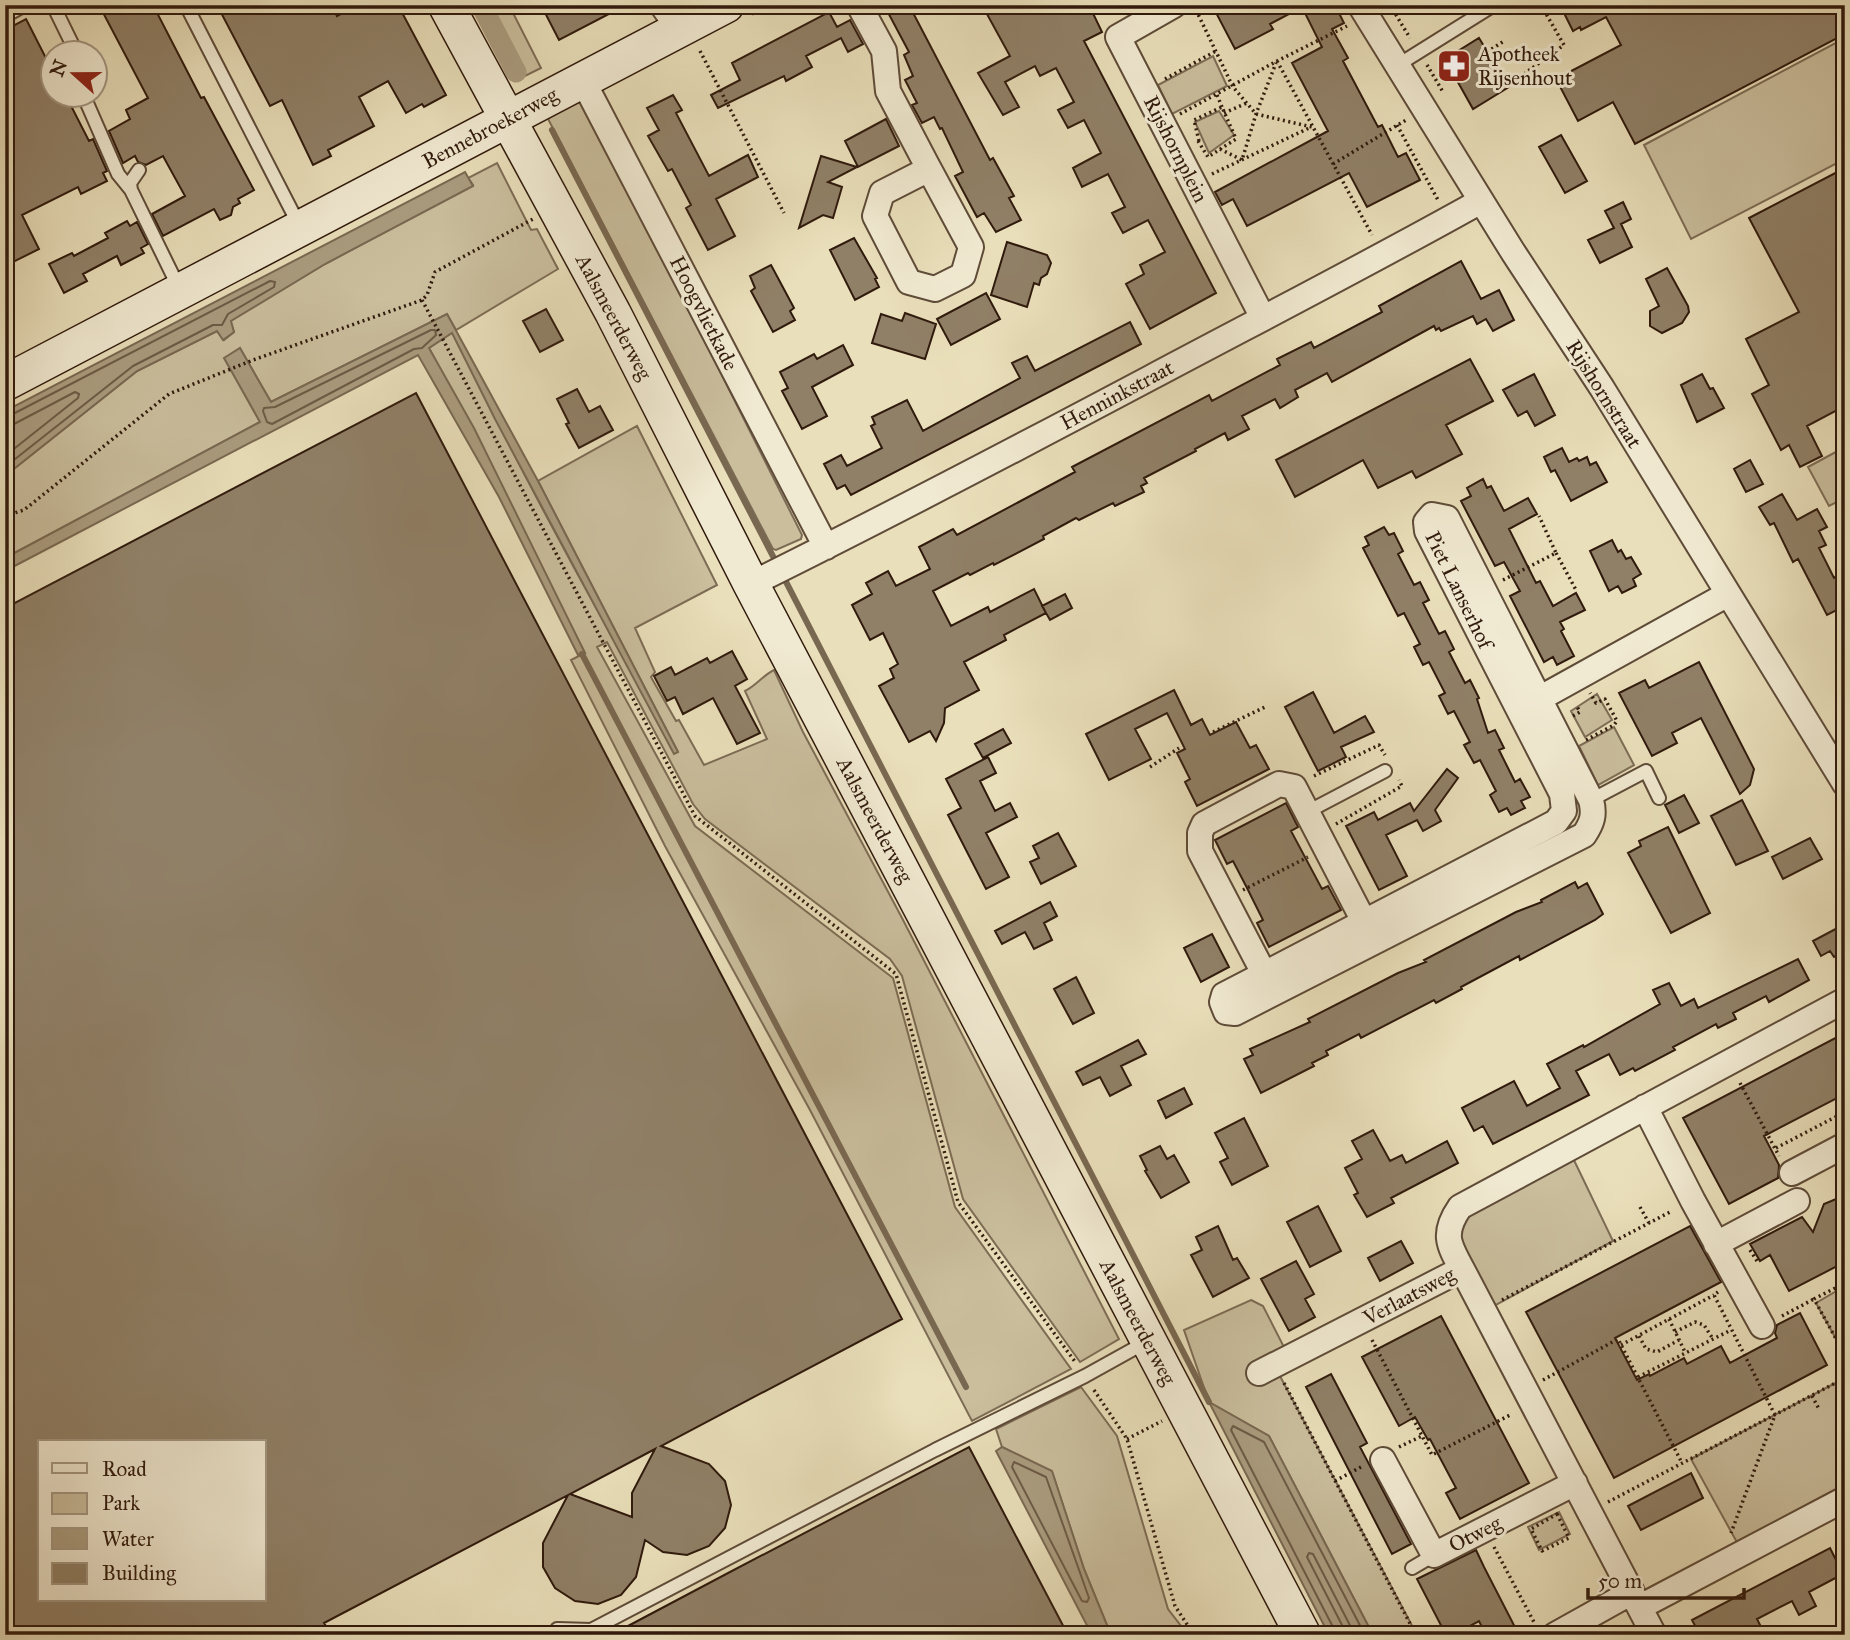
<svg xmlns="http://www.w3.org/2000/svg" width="1850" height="1640" font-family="'IM FELL Great Primer',serif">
<rect width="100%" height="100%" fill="#e9dfba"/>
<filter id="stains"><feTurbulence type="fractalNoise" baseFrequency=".00286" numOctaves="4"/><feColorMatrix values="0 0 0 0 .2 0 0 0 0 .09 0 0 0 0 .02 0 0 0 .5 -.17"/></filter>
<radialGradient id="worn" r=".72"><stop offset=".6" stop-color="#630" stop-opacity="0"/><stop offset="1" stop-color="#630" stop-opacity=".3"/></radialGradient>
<!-- green -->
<path fill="#cabe9d" stroke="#7d6c55" stroke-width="2" d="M480 5H509L541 68 519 79Z
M1845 38V159L1691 239 1644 145Z
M1213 56 1227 86 1172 114 1158 85Z
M579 99 609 150 802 535 801 539 776 550 773 549 547 117Z
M1219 111 1234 135 1209 153 1195 122Z
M497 163 531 230 537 229 558 269 456 330 447 314 271 402 240 349 225 358 260 422 5 558V476L137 371 217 331 224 340 234 332 230 321 325 264 473 185 468 178Z
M453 332C522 475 598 615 678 752L538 481 637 426 717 585 635 628 655 672 651 677 676 721 679 720 704 765 767 739 745 691C757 685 762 676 774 670L803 732 902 918 1119 1339 1080 1362 963 1199 902 976 890 959 705 819 693 804 607 642 597 647 695 826 893 978 955 1207 1071 1369 972 1421 810 1110 665 846 571 660 585 653 429 348Z
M1845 447V498L1829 506 1808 467Z
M1597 694 1612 720 1585 737 1571 711Z
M1614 727 1634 765 1598 785 1579 746Z
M1571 1154 1613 1241 1494 1306 1454 1226 1455 1219Z
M1845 1286V1355L1816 1303Z
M1251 1300 1263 1306 1287 1353 1272 1361 1417 1635H1373L1269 1436 1209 1402 1184 1330Z
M1845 1378V1491L1739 1546 1691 1459Z
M1081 1387 1117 1436 1168 1609 1188 1635H1111L1084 1569 1052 1472 1002 1447 996 1429Z
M1559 1512 1570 1534 1539 1550 1528 1527Z"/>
<!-- water -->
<path fill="#aa9c7f" stroke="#796851" stroke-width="2" d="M465 172 473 186 325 264 231 321 234 332 223 340 217 331 137 371 5 476V411Z
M447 314 538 481 678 752 674 754 495 419 452 333 429 348 474 428 585 653 578 655 499 497 418 355 5 571V558L260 422 224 358 240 348 271 402Z
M1209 1402 1269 1436 1373 1635H1329Z
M1002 1447 1052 1471 1084 1569 1111 1635H1092L996 1451Z"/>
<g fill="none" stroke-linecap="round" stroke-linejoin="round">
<!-- shore -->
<path stroke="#6d5b46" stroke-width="2" d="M431 330H435L436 335 422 348 414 349 272 424 267 422 263 411 264 408 275 407Z
M5 416 11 415 270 281 275 282 274 287 228 314 222 325H213L133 366 5 467
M5 425 14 424 75 392 79 394 78 398 5 456
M1014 1462 1046 1477 1089 1598 1087 1602 1082 1601 1012 1467Z
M1335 1635 1334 1629 1231 1430 1233 1426 1264 1442 1365 1635
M1344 1635 1342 1625 1307 1557 1309 1553 1313 1554 1355 1635"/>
<!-- stream -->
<path stroke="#796851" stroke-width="6" d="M552 130 778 566
M783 576 1209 1402
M582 654 966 1387
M1264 1628 1268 1635"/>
<!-- canal -->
<path stroke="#aa9c7f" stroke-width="21" d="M481 5 516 72"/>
</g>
<!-- building -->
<path fill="#908067" stroke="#301a0d" stroke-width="2" fill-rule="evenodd" d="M99 5H153L201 98 204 97 254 190 238 199 240 203 233 207 231 215 220 220 214 209 163 236 152 214 185 196 163 156 146 165 138 162 135 156 123 163 109 131 130 119 126 110 148 98Z
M217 5H332L337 16 357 5H398L446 95 424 107 422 104 406 113 388 81 359 97 374 126 328 150 331 156 313 165 282 100 270 106Z
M541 5H626L559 40Z
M884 5H909L990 160 993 158 1014 196 1009 198 1021 220 996 232 984 213 977 217 955 176 963 172 942 128 940 129 934 117 922 123 912 105 917 103 905 80 913 76 904 55 909 52Z
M982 5H1089L1102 32 1084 41 1216 293 1150 329 1126 284 1144 274 1140 265 1165 252 1148 220 1123 233 1112 213 1125 207 1108 174 1082 187 1073 168 1101 153 1084 120 1068 128 1058 110 1074 102 1056 68 1040 76 1035 66 1005 82 1019 107 1003 115 978 73 1010 56Z
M1212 5H1335L1344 23 1332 29 1348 58 1343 61 1378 127 1382 125 1398 157 1406 153 1420 180 1367 207 1349 173 1247 226 1233 199 1222 205 1215 192 1328 131 1292 63 1322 47 1302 7 1270 24 1273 29 1235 49Z
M1560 5H1845V34L1635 144 1613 102 1578 121 1556 79 1621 45 1606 17 1581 30 1580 27 1573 31Z
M829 12 837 27 850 20 863 44 848 52 841 38 806 56 812 67 786 81 784 76 718 108 711 95 740 80 732 63Z
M26 19 52 70V94H65L89 141 93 139 107 171 103 173 107 181 81 194 78 187 22 215 39 249 5 266V30Z
M1479 38 1509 87 1473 109 1445 59Z
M673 95 682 110 676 113 709 176 748 155 758 177 716 199 735 236 708 250 686 208 691 205 672 169 668 171 648 136 659 130 647 108Z
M886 119 899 146 858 167 845 141Z
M1561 135 1587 181 1565 193 1539 147Z
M821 156 857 167 828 182 842 187 833 218 823 215 799 228Z
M1845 168V406L1807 426 1822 456 1800 467 1789 445 1781 450 1752 394 1769 385 1746 339 1799 312 1749 218Z
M1623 202 1631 219 1621 224 1632 247 1600 263 1588 240 1614 228 1605 211Z
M127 221 130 226 137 222 148 244 141 248 144 253 121 265 117 256 83 274 87 281 64 293 49 264 72 253 74 256 108 238 105 233Z
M854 238 877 278 875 279 879 287 855 300 830 250Z
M1007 242 1047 255 1051 263 1047 274 1041 278 1039 285 1034 283 1027 307 991 295Z
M1461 261 1481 299 1499 290 1514 320 1493 331 1486 319 1477 324 1473 316 1441 331 1439 328 1436 330 1434 326 1332 382 1327 373 1295 390 1298 397 1280 408 1275 399 1242 416 1249 429 1228 440 1225 433 1195 449 1196 451 1144 478 1147 483 1141 486 1144 492 1115 506 1113 503 1079 520 1076 518 1043 536 1044 539 994 565 993 563 970 575 968 573 933 591 951 626 988 607 990 612 1034 589 1046 613 1004 635 1006 640 964 662 979 690 945 708 944 723 936 741 930 731 909 742 879 686 894 678 890 669 898 664 883 633 870 640 852 605 872 594 866 583 888 571 896 586 930 569 919 547 953 529 957 535 1075 472 1072 467 1209 395 1212 401 1280 365 1277 359 1311 342 1314 348 1382 312 1379 306Z
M771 265 794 308 790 311 795 320 773 332 751 291 755 288 750 276Z
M1667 268 1688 306 1689 312 1682 323 1662 333 1650 326V311L1659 306 1646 279Z
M986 293 1000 319 951 345 937 319Z
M546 309 563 340 540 352 523 321Z
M905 313 936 324 925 359 872 343 881 314 902 321Z
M1130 322 1141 344 851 495 845 485 837 489 824 464 841 455 847 466 882 448 871 426 875 424 872 417 907 400 923 431 1020 378 1012 363 1027 356 1035 371Z
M843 345 853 365 812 387 827 416 802 429 782 391 788 388 780 372 814 354 817 359Z
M1470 359 1493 401 1446 425 1462 454 1416 478 1412 471 1378 488 1363 460 1295 497 1276 460Z
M1534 374 1555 415 1535 426 1527 411 1518 416 1503 390Z
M1702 374 1710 389 1713 388 1724 408 1697 422 1681 385Z
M577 389 589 412 600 406 613 430 579 448 566 424 569 423 557 399Z
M416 393 902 1319 661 1446 709 1464 725 1481 731 1505 725 1528 709 1546 687 1555 663 1552 645 1540 636 1577 621 1595 598 1604 575 1601 555 1588 543 1567V1543L568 1495 324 1623 331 1635H5V608ZM40 1442H264V1600H40ZM655 1449 632 1493V1517L570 1494Z
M1562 448 1569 462 1577 458 1579 461 1587 457 1590 465 1596 462 1607 482 1571 501 1555 470 1551 472 1544 457Z
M1750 460 1763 484 1746 492 1734 469Z
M1483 479 1487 488 1491 486 1504 511 1528 498 1537 514 1509 529 1536 583 1540 581 1553 606 1576 593 1585 610 1560 622 1564 629 1561 631 1574 656 1557 665 1553 657 1544 662 1510 596 1520 591 1504 562 1495 566 1461 501 1471 496 1467 488Z
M1782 494 1797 520 1817 509 1827 527 1819 531 1826 545 1819 548 1834 578 1845 572V606L1827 615 1798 559 1793 562 1774 523 1770 525 1759 507Z
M1384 527 1389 535 1394 533 1403 551 1398 554 1414 585 1420 582 1429 600 1423 603 1439 634 1445 631 1454 649 1449 652 1465 683 1470 680 1479 698 1477 699 1488 733 1495 730 1504 748 1499 750 1515 782 1520 779 1530 797 1521 801 1525 808 1511 815 1507 808 1499 812 1490 795 1496 791 1480 760 1474 763 1464 745 1470 742 1454 711 1448 714 1439 696 1445 693 1429 662 1423 665 1414 647 1420 644 1404 613 1398 616 1363 548 1369 545 1365 537Z
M1612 540 1618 552 1621 550 1626 559 1631 557 1641 574 1633 579 1636 586 1622 593 1618 586 1609 591 1590 551Z
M1065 594 1072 608 1050 620 1042 606Z
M732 651 747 679 735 686 760 733 737 744 713 698 683 714 675 697 667 701 654 676 671 667 675 675 707 658 710 663Z
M1699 662 1754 769 1750 785 1740 794 1701 718 1672 733 1677 743 1652 756 1619 693 1645 680 1649 688Z
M1174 690 1191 725 1202 719 1210 735 1236 722 1250 748 1256 745 1269 769 1197 806 1185 782 1190 779 1177 753 1185 749 1167 713 1135 729 1151 759 1109 780 1086 734Z
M1313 692 1334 733 1365 716 1374 732 1341 747 1346 757 1318 771 1285 707Z
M1003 729 1011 743 983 758 975 744Z
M988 757 996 773 980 781 995 811 1010 803 1017 817 986 833 1009 877 986 889 948 815 961 808 946 779Z
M1447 769 1458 778 1435 810 1441 821 1423 831 1417 820 1386 835 1407 876 1379 890 1346 826 1374 812 1378 820 1410 803 1414 811Z
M1684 795 1699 823 1679 833 1665 805Z
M1742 800 1768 851 1736 865 1711 816Z
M1286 803 1298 827 1291 831 1322 889 1328 886 1341 910 1269 947 1257 923 1263 920 1246 886 1233 861 1227 864 1215 840Z
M1668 827 1710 913 1671 933 1628 853 1641 846 1639 841Z
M1058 833 1076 866 1041 884 1030 862 1039 858 1033 846Z
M1810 838 1822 859 1783 879 1772 857Z
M1575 882 1578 888 1587 883 1603 914 1595 920 1520 960 1519 956 1461 987 1462 989 1436 1003 1434 1000 1361 1038 1359 1034 1326 1051 1328 1055 1312 1063 1314 1066 1261 1093 1244 1059 1253 1055 1250 1049 1310 1022 1308 1019 1398 973 1426 962 1424 960 1516 912 1542 902 1541 900Z
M1050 902 1057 916 1044 923 1052 940 1034 949 1025 932 1002 944 995 931Z
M1845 924V951L1834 957 1830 951 1821 956 1813 941Z
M1212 934 1229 967 1201 982 1184 948Z
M1798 959 1809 980 1769 1002 1766 996 1733 1013 1736 1019 1718 1028 1716 1024 1673 1047 1675 1050 1635 1071 1633 1068 1620 1075 1609 1054 1576 1071 1589 1095 1493 1144 1483 1126 1474 1131 1462 1108 1514 1081 1527 1106 1560 1088 1547 1064 1583 1045 1584 1047 1660 1004 1653 990 1669 983 1681 1006 1694 999 1698 1008Z
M1076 977 1094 1013 1073 1024 1054 989Z
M1845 1033V1094L1764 1136 1779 1165 1778 1178 1729 1204 1683 1118Z
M1138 1040 1146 1054 1121 1066 1131 1085 1110 1096 1100 1077 1083 1085 1076 1072Z
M1184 1088 1192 1104 1166 1118 1158 1101Z
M1244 1118 1268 1166 1232 1185 1220 1162 1228 1158 1215 1133Z
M1373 1130 1390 1161 1402 1155 1406 1163 1447 1141 1458 1163 1391 1198 1394 1203 1367 1217 1354 1195 1358 1193 1345 1168 1362 1159 1352 1141Z
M1160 1146 1167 1159 1174 1155 1189 1182 1161 1198 1145 1171 1147 1170 1140 1156Z
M1836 1199 1845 1215V1262L1789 1291 1770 1255 1760 1261 1750 1244 1802 1217 1813 1232 1824 1204Z
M1318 1206 1341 1251 1310 1267 1287 1222Z
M1218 1226 1233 1260 1237 1258 1249 1278 1213 1297 1191 1255 1202 1250 1196 1237Z
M1690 1226 1721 1282 1615 1338 1637 1380 1649 1374 1650 1376 1684 1358 1687 1364 1721 1346 1730 1363 1777 1338 1775 1333 1777 1325 1800 1313 1827 1365 1614 1478 1526 1312Z
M1401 1241 1413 1263 1380 1281 1368 1258Z
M1296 1261 1314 1294 1305 1299 1315 1317 1289 1331 1261 1279Z
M1441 1316 1529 1483 1460 1519 1446 1493 1456 1488 1430 1439 1428 1440 1415 1417 1399 1426 1362 1357Z
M1331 1374 1367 1443 1360 1447 1411 1544 1392 1554 1306 1387Z
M969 1447 1068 1635H611L730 1572Z
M1691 1473 1703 1498 1641 1530 1628 1506Z
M1830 1548 1843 1574 1809 1592 1816 1606 1799 1615 1792 1601 1757 1619 1765 1635H1700L1692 1620Z
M1476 1550 1484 1567 1519 1635H1486L1479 1621 1453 1635H1446L1417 1579Z"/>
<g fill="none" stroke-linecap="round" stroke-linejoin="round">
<!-- lane casing -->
<g stroke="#5e4b38" stroke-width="16">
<path id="lane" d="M53 5 76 52
M186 5 299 225
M5 16 25 5
M1398 65 1494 5
M83 94 118 174 131 190
M139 170 130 183 131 190 179 288
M1591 800 1646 771 1659 798
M1307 812 1385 771
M1412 1568 1434 1555
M557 1629 591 1630 935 1450 1085 1376 1148 1341"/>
</g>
<!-- street casing -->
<g stroke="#5e4b38" stroke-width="28">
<path id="street" d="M662 5 679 29
M859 5 884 51 888 91 929 169
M1174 5 1118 37 1263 318
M1360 5 1513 252 1602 388 1845 784
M582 79 826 547
M929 169 971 247 963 275 935 289 909 282 875 216 882 193Z
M1432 515 1447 518 1591 800C1595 815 1592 823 1584 835L1235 1013 1226 1012 1222 1002 1224 995 1556 822 1564 811 1562 794 1427 531 1426 522Z
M751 584C885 518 1018 448 1150 378 1261 319 1372 262 1481 201
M1526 706 1728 594
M1270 985 1200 851V833L1204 824 1279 784 1294 787 1371 935
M1645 1107 1693 1201 1762 1326
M1792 1173 1845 1145
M1716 1244 1797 1201
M1462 1269 1654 1635
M1259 1373 1462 1269C1448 1244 1442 1233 1460 1207L1845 1000
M1383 1460 1434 1555 1575 1483
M1640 1607 1845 1499
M1555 1635 1632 1592"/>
</g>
<!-- secondary casing -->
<g stroke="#301a0d" stroke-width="38">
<path id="secondary" d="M446 5 613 313 751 584 1303 1635
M5 383 726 5"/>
</g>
<!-- path -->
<path stroke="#301a0d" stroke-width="3.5" stroke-dasharray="2 3.5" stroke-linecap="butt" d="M1390 5 1410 38
M1196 10 1233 87 1256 114 1312 127
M752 14 768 5
M700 51 784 213
M1487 52 1504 41
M1277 61 1372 235
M1427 65 1443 92
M1524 74 1564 45 1541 5
M1165 79 1216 51
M1217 95 1222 107
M1224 113 1247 103
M1180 114 1277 61 1347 26
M1397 125 1438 200
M1198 141 1208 157 1236 139 1222 107 1194 120 1199 141
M1220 149 1242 160 1256 114 1276 63
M1333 164 1406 120
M1212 174 1309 128
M422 300 695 816 896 974 958 1202 1076 1363
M5 516 24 510 169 394 253 360 422 300 427 295 435 272 533 219
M1556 553 1576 590
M1503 580 1556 553 1539 516
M1573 716 1580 712 1576 705
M1213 732 1265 707
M1586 740 1614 725 1617 721 1605 699 1596 703 1590 693
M1150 767 1179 748
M1314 776 1379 745 1385 755
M1336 824 1402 786 1399 780
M1243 890 1308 857
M1740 1083 1779 1156
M1776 1148 1845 1112
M1640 1207 1649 1223
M1750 1250 1757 1261
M1845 1283 1814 1299 1845 1355
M1718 1292 1714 1295 1775 1415 1731 1533
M1502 1300 1672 1211
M1782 1316 1814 1299
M1669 1319 1685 1352
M1675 1332 1695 1322 1704 1325 1713 1339
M1639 1336 1646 1349 1657 1352 1679 1340
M1372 1340 1432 1455 1512 1414
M1621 1345 1714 1295
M1638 1377 1731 1330
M1543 1380 1618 1339 1682 1463
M1284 1383 1416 1635
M1094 1390 1127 1439 1175 1606 1194 1635
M1812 1396 1819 1409
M1127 1439 1162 1421
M1399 1447 1422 1436
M1335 1481 1361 1467
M1608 1502 1845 1378
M1557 1514 1569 1538 1542 1551 1531 1529Z
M1494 1547 1535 1624"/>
<!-- lane -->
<use href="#lane" stroke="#f1ead2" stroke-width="12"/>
<!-- street -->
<use href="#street" stroke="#f1ead2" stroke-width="24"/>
<!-- secondary -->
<use href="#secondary" stroke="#f1ead2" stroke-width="35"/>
</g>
<!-- icons -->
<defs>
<g id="pharmacy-square" transform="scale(1.75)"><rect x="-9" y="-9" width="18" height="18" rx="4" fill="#8f2418" stroke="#f1ead2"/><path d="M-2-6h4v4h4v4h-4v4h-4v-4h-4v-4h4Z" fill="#fff"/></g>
</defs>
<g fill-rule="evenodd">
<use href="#pharmacy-square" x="1454" y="66"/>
</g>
<g text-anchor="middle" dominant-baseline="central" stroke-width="6" stroke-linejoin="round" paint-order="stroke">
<!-- poi labels -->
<g font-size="21" fill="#301a0d" stroke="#f1ead2" text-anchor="start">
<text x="1478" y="54">Apotheek<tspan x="1478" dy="24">Rijsenhout</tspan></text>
</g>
<!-- street labels -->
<g font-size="21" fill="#301a0d" stroke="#f1ead2">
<text transform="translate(490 128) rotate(-28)">Bennebroekerweg</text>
<text transform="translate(1176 149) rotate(63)">Rijshornplein</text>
<text transform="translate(704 313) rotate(63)">Hoogvlietkade</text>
<text transform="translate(614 317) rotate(62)">Aalsmeerderweg</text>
<text transform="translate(1604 394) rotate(58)">Rijshornstraat</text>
<text transform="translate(1117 395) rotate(-28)">Henninkstraat</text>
<text transform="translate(1459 590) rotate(64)">Piet Lanserhof</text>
<text transform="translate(875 820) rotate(62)">Aalsmeerderweg</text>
<text transform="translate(1409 1296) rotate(-28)">Verlaatsweg</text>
<text transform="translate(1138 1322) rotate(62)">Aalsmeerderweg</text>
<text transform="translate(1475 1534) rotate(-27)">Otweg</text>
</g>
</g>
<!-- margin -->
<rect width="1850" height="1640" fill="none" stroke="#e9dfba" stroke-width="28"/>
<rect x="7" y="7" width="1836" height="1626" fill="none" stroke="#301a0d" stroke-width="3.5"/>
<rect x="14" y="14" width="1822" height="1612" fill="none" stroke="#301a0d" stroke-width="2"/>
<!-- legend -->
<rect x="38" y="1440" width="228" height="161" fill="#f1ead2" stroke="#a49783" stroke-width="2"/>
<rect x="52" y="1463" width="35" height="10" fill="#f1ead2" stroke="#a49783" stroke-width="2"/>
<text x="102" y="1476" font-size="21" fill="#301a0d">Road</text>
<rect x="52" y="1493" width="35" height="21" fill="#cabe9d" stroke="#a49783" stroke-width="2"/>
<text x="102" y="1510" font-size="21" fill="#301a0d">Park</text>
<rect x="52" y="1528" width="35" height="21" fill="#aa9c7f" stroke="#a49783" stroke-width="2"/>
<text x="102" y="1546" font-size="21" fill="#301a0d">Water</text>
<rect x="52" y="1563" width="35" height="21" fill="#908067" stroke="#a49783" stroke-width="2"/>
<text x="102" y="1580" font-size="21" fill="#301a0d">Building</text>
<!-- north arrow -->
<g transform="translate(74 74) rotate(291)"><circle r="33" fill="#f1ead2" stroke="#a49783" stroke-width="2"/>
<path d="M0-5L12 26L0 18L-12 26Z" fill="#8f2418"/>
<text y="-10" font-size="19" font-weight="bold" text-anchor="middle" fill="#301a0d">N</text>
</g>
<!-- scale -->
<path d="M1588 1588v10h156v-10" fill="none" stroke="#301a0d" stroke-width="3.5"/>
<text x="1598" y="1588" font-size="21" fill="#301a0d" stroke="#f1ead2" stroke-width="5" paint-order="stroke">50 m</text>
<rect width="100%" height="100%" filter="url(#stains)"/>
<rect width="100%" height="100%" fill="url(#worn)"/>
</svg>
